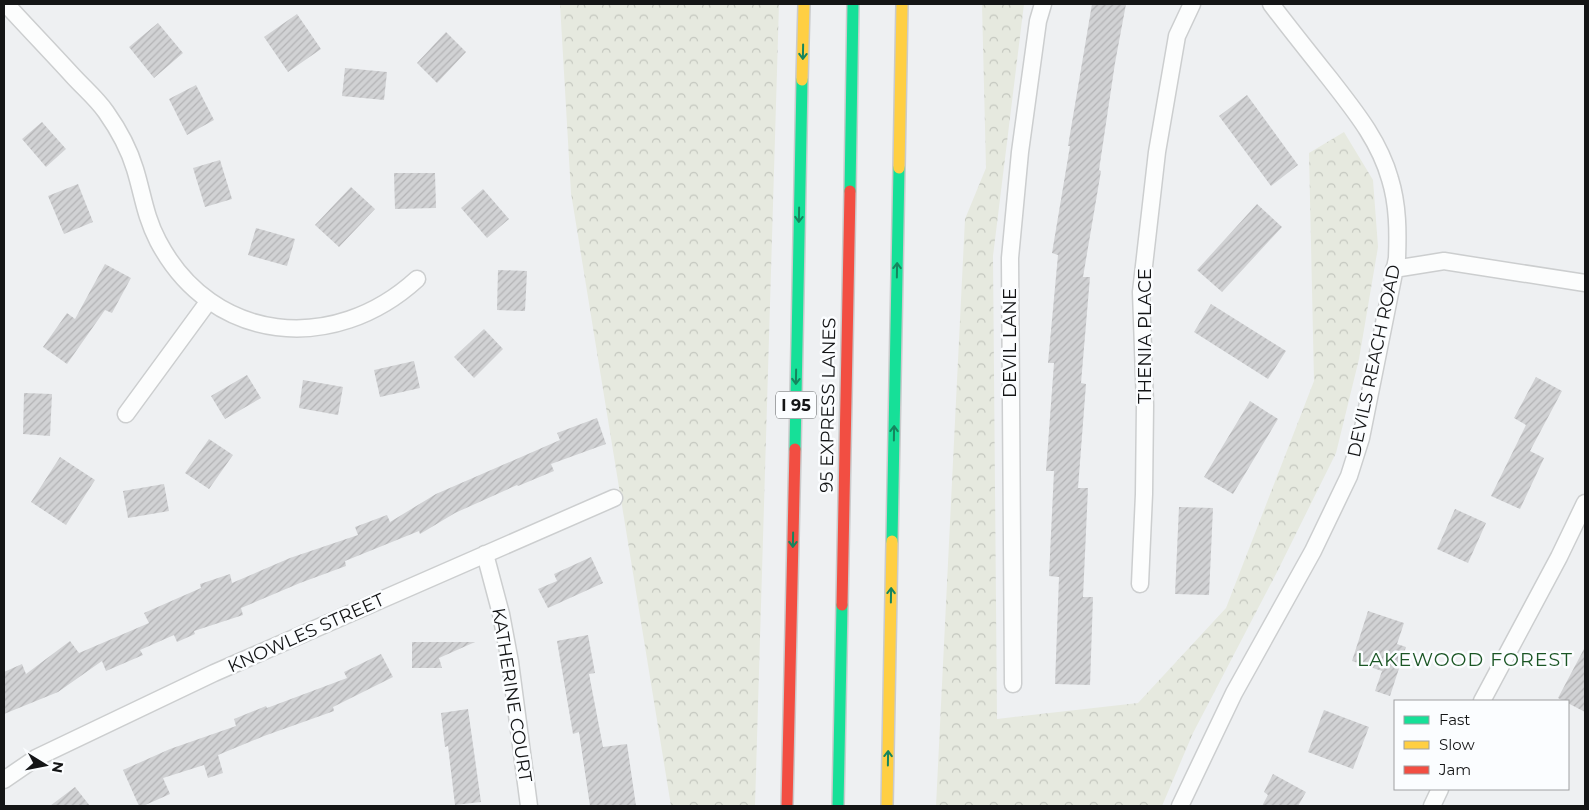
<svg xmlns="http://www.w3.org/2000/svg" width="1589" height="810" font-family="Montserrat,sans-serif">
<defs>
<pattern id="forest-crowns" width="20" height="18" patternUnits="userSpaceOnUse" patternTransform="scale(1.25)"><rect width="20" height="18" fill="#e6e9df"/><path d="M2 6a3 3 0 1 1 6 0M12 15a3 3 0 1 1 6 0" fill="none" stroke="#c4c7bf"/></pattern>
<pattern id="building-hatch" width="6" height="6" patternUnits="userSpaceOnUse" patternTransform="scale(1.25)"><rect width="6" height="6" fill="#d1d2d4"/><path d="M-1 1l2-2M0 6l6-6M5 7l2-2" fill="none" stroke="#b3b3b5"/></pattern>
</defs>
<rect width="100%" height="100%" fill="#eef0f2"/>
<!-- forest -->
<path fill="url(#forest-crowns)" d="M560 4H779L755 806H671L571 193Z
M982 4H1024L993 256 997 719 1138 703 1226 608 1314 381 1309 153 1344 132 1373 180 1378 247 1359 359 1336 453 1277 572 1193 733 1162 806H936L965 219 986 168Z"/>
<!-- building -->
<path fill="url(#building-hatch)" d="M1092 4H1126L1115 63 1099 170 1101 171 1083 277H1090L1081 383 1086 384 1078 488H1088L1083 597H1093L1090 685 1055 684 1059 577 1049 576 1054 471H1046L1054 363H1048L1058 255 1052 253 1070 146H1068Z
M297 14 321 49 288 72 264 37Z
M158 23 183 53 154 78 129 47Z
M446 32 466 52 437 83 417 63Z
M345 68 387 72 384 100 342 96Z
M196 85 214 120 187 135 169 99Z
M1247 95 1298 165 1271 186 1219 116Z
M42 122 66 149 46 167 22 139Z
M220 160 232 199 205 207 193 168Z
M394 173H435L436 208 395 209Z
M78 184 93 222 64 234 48 196Z
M351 187 375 209 339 247 315 225Z
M483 189 509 219 487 238 461 208Z
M1257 204 1282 227 1222 292 1197 270Z
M256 228 295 239 287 266 248 255Z
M105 264 131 278 112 313 105 310 67 364 43 347 67 313 75 319Z
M498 270 527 271 525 311 497 310Z
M1211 304 1286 351 1268 379 1194 332Z
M484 329 503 349 474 378 454 357Z
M414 361 420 388 380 397 374 370Z
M247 375 261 398 225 419 211 396Z
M1536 377 1562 391 1530 451 1544 458 1520 509 1491 496 1526 425 1514 418Z
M303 380 343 387 338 415 299 408Z
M24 393 52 394 50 436 23 434Z
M1250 401 1278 419 1233 494 1204 477Z
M597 418 606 444 551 464 554 471 518 486 517 485 455 513 420 534 419 531 345 561 346 566 300 583 241 608 243 615 194 631 195 634 177 642 174 635 140 650 143 655 106 671 102 661 58 692 4 714V672L22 664 26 674 70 641 79 653 149 623 144 613 201 588 200 584 230 574 232 583 290 558 358 535 355 527 387 515 390 522 436 494 560 440 557 433Z
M209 439 233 455 209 489 185 473Z
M60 457 95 480 66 525 31 502Z
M164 484 169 511 128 518 123 491Z
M1179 507 1213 508 1209 595 1175 594Z
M1455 509 1486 523 1468 563 1437 549Z
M591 557 603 583 548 608 538 589 557 581 554 574Z
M1368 611 1404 623 1397 644 1406 647 1390 696 1375 691 1382 671 1352 661Z
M588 635 595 673 589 674 603 747 627 744 636 806H590L579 732 573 734 557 641Z
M412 642H475L439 658 442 668H412Z
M1585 647V712L1558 698Z
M381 654 393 677 333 707 334 711 264 736 218 755 223 773 208 778 204 765 163 778 170 794 143 806H139L123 770 170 749 236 726 234 719 266 706 267 708 347 678 344 672Z
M468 709 481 802 455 805 448 746 445 747 441 713Z
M1324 710 1369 727 1353 769 1308 752Z
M1273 774 1306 792 1298 806H1262L1268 795 1264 792Z
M75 787 90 806H50Z"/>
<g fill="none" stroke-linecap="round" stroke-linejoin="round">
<!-- street casing -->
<g stroke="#cccecf" stroke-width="19">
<path id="street" d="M6 4C28 28 51 52 73 76 84 88 97 99 106 112 118 129 129 149 135 169 143 195 145 216 158 241 212 344 334 355 417 279
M1394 269 1444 261 1585 283
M126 414 208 302
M485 554 501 614 510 662 529 806
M1140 584 1144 494 1145 405 1141 292 1157 152 1177 36 1192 4
M1013 684 1010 258 1020 152 1038 21 1043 4
M1482 701 1559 557 1585 503
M4 780 36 758 214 673 614 498
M1180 806 1234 693 1313 551 1349 476 1361 438 1397 258C1398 232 1398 205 1390 179 1379 140 1354 110 1330 79 1310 54 1290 29 1271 4
M1432 806 1440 789"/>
</g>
<!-- fast casing -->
<g stroke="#cacbcc" stroke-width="14">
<path id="fast" d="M850 191 853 4
M795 449 802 80
M892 541 899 168
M838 806 842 605"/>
</g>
<!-- slow casing -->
<g stroke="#cacbcc" stroke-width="14">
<path id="slow" d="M802 80 804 4
M899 168 902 4
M887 806 892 541"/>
</g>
<!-- jam casing -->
<g stroke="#cacbcc" stroke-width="14">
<path id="jam" d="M842 605 850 191
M787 806 795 449"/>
</g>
<!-- street -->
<use href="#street" stroke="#fcfdfd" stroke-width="16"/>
<!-- fast -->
<use href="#fast" stroke="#16e098" stroke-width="11"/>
<!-- slow -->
<use href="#slow" stroke="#ffcf43" stroke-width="11"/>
<!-- jam -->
<use href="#jam" stroke="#f24e42" stroke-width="11"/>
</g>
<!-- one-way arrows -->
<defs><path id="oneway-shaft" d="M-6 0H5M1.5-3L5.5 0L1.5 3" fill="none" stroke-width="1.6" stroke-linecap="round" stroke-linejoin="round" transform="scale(1.25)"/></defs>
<g stroke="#15855e">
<use href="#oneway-shaft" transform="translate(803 52) rotate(91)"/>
<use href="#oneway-shaft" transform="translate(799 215) rotate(91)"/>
<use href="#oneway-shaft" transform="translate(897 270) rotate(-89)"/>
<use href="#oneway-shaft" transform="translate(796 377) rotate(91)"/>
<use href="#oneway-shaft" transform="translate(894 433) rotate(-89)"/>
<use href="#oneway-shaft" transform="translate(793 540) rotate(91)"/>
<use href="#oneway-shaft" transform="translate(891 595) rotate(-89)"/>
<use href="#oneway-shaft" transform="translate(888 758) rotate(-89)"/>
</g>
<g text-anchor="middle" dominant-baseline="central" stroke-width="5" stroke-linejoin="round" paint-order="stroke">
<!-- shield labels -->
<rect fill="#fbfdff" stroke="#595b5c" stroke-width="1" x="776" y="391.5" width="40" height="27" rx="4"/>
<g font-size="16" font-weight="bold" fill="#141516">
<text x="796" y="405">I 95</text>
</g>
<!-- street labels -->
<g font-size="18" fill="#141516" stroke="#fbfdff">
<text transform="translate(1145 336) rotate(-90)">THENIA PLACE</text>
<text transform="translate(1010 343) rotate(-90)">DEVIL LANE</text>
<text transform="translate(1374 361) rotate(-78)">DEVILS REACH ROAD</text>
<text transform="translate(828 405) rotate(-89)">95 EXPRESS LANES</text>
<text transform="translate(306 633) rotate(-24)">KNOWLES STREET</text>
<text transform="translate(512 695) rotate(81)">KATHERINE COURT</text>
</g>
<!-- neighbourhood labels -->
<g font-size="19" letter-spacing="1" fill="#1b5625" stroke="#fbfdff">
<text x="1465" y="659">LAKEWOOD FOREST</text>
</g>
</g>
<!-- border -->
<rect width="1589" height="810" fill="none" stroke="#141516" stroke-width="10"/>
<!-- legend -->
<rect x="1394" y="700" width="175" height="90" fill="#fbfdff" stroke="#9fa0a2"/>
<rect x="1404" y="716" width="25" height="8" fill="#16e098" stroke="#9fa0a2"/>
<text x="1439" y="725" font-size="15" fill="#141516">Fast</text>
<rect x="1404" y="741" width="25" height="8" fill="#ffcf43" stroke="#9fa0a2"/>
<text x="1439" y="750" font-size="15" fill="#141516">Slow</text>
<rect x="1404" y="766" width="25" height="8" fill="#f24e42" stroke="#9fa0a2"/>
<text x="1439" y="775" font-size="15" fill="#141516">Jam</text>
<!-- north arrow -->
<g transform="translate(45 765) rotate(100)" stroke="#fbfdff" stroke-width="4" paint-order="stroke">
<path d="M0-4L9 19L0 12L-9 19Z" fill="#141516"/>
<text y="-8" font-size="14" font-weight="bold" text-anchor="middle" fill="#141516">N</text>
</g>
</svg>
